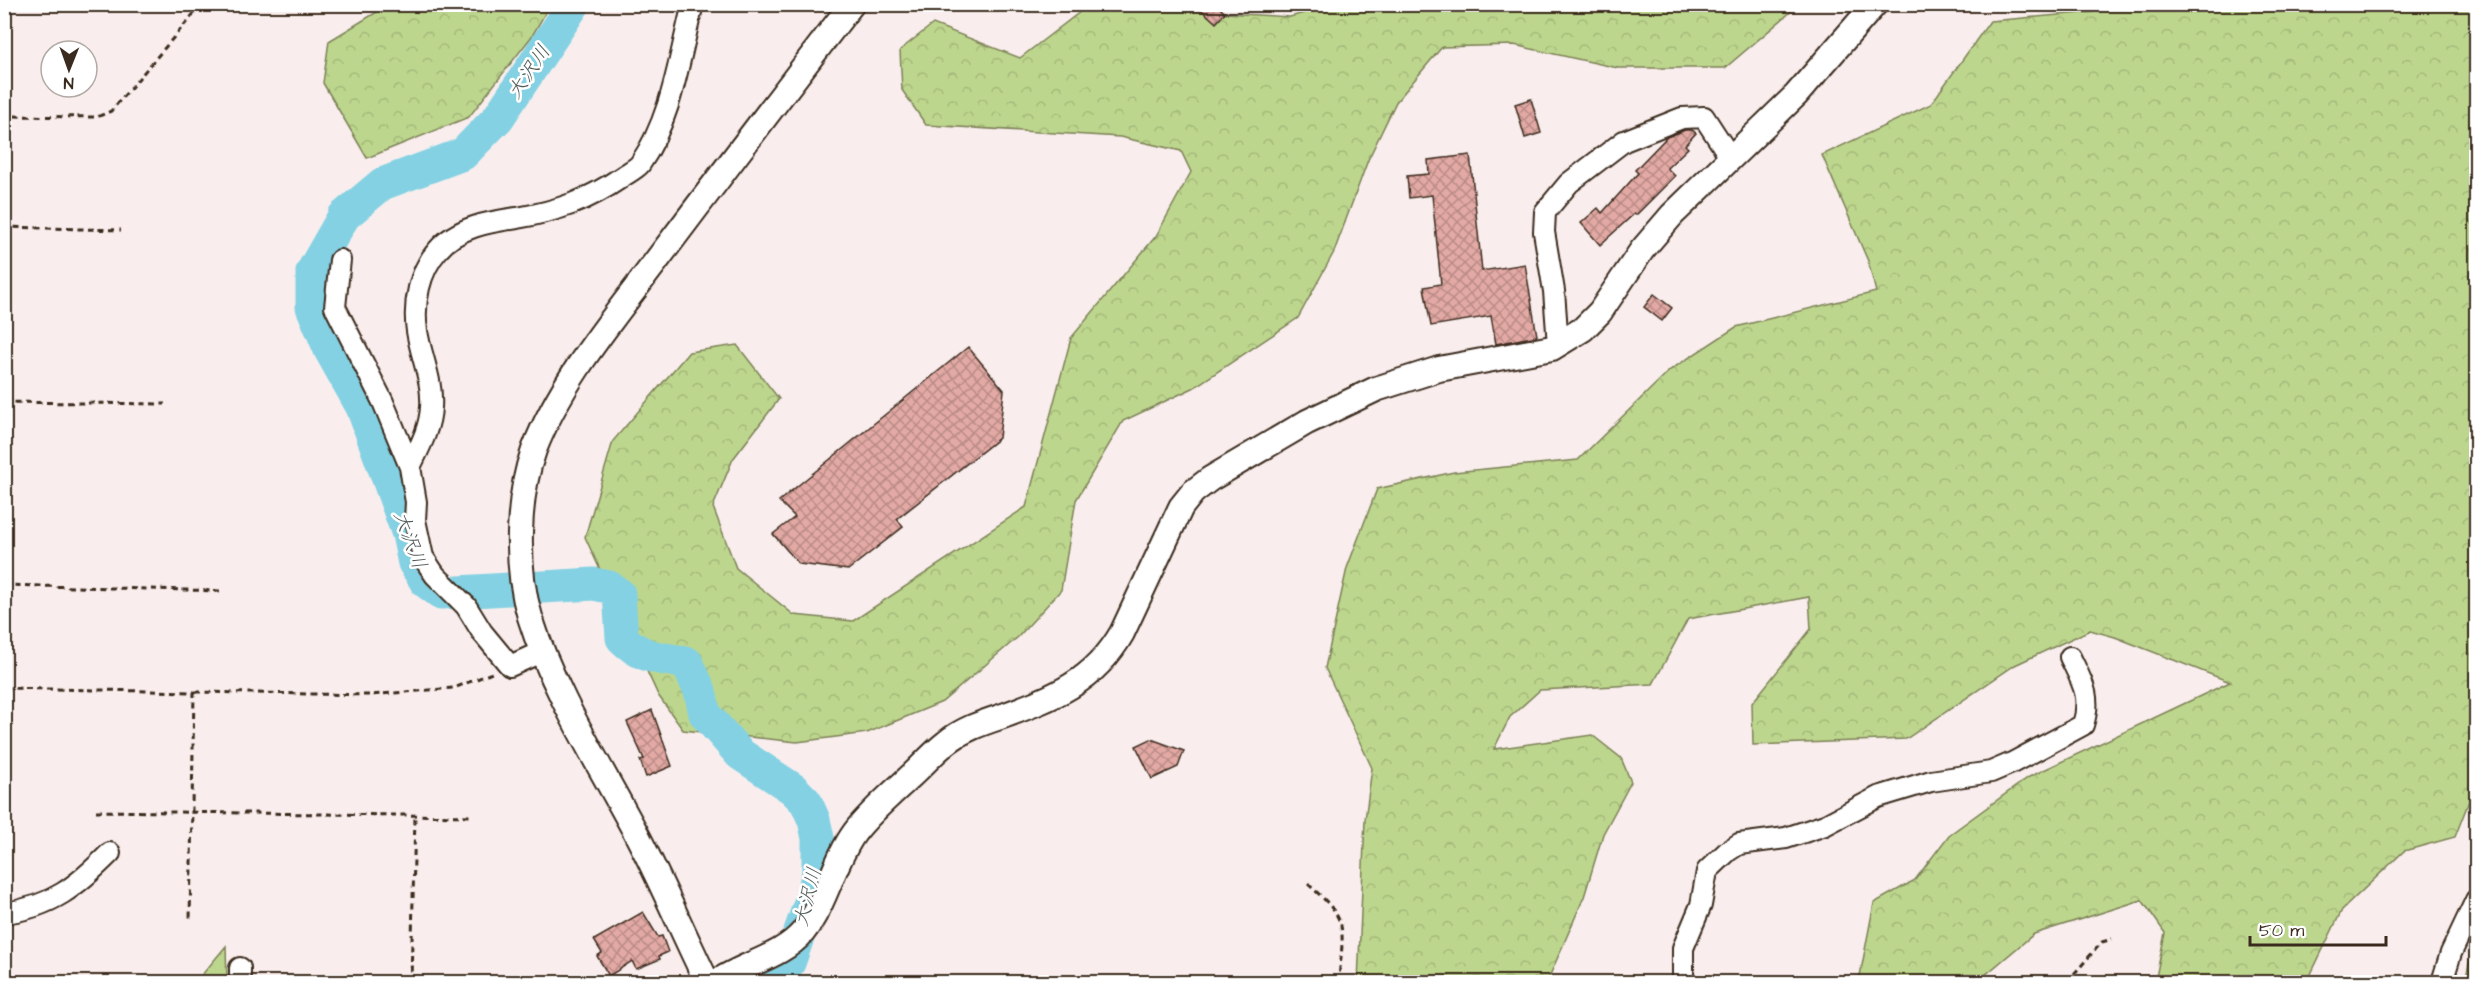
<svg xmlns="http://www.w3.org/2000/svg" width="2481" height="987" font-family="'Architects Daughter','Klee One',sans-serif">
<defs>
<pattern id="forest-crowns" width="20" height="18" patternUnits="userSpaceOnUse" patternTransform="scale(1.5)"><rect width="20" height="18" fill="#bdd68d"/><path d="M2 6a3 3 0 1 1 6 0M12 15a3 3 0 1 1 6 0" fill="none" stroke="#a3b879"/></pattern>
<pattern id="building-cross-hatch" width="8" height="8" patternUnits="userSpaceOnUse" patternTransform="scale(1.5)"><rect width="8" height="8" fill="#e3a9a4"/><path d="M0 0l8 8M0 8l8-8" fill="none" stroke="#b98a85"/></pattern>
</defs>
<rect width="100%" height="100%" fill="#f9eeed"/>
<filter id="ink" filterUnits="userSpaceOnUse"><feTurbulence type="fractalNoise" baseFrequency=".0167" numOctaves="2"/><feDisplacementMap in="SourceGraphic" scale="12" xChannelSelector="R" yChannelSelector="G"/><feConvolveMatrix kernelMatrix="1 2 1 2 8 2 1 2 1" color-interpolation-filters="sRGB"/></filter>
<g filter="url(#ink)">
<!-- forest -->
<path fill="url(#forest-crowns)" stroke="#7c8056" stroke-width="1.5" d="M390 4H550V5L532 36 469 117 367 158 323 83 329 41Z
M1335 4 1799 5 1725 68H1618L1514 45 1442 47 1396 102 1368 160 1334 252 1298 318 1193 388 1123 421 1076 500 1061 590 1018 637 942 702 867 733 797 742 683 730 658 695 585 537 613 441 689 352 737 345 779 399 733 459 713 507 736 568 794 615 853 621 1026 507 1071 338 1156 236 1191 172 1181 151 1120 137 926 125 902 90 900 50 933 24 1020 58 1089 5H1209L1225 13 1290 17Z
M2103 5H2476V783L2455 837 2404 851 2342 910 2307 982H2155L2165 933 2142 900 2034 934 1984 976 1982 982H1846L1860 976 1874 903 1915 880 1949 835 2029 777 2230 682 2115 637 2090 630 2015 665 1906 739 1753 745 1752 703 1811 629 1809 597 1688 619 1653 684 1540 690 1510 717 1494 749 1592 735 1621 758 1631 782 1603 834 1584 897 1547 982H1358L1365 820 1372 768 1325 668 1347 568 1377 489 1454 472 1578 460 1670 370 1736 327 1876 292 1868 261 1822 155 1931 104 1990 21 2093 12Z
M2476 931V982H2465Z
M226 946 227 982H196Z"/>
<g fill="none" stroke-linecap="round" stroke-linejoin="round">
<!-- river -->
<path stroke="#84d1e3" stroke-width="33" d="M574 4 498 118 463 154 382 184 344 216 312 272V307L330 350 362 407 408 534 414 563 426 582 441 593 594 584 609 587 619 594 622 638C643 659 658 657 687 663L700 691 705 714 740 754 793 789 806 802 814 820 818 838V873L811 900 789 963 766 982"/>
</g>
<!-- building -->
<path fill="url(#building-cross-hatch)" stroke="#3b2a1e" stroke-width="1.5" d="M1195 4H1216L1225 13 1216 23Z
M1531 99 1541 133 1525 138 1515 104Z
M1685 130H1692L1696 133 1685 145 1688 148 1667 168 1675 176 1636 215 1634 214 1600 245 1581 223 1598 208 1602 213 1638 173 1635 170 1667 137Z
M1470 155 1482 271 1525 264 1537 336 1496 344 1491 316 1431 326 1424 287 1441 284 1432 195 1409 198 1407 176 1429 174 1428 160Z
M1654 294 1672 308 1662 321 1644 307Z
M968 347 1004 390 999 438 897 519 903 527 848 570 799 564 773 534 795 517 779 501Z
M652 710 672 766 646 777 640 760 644 759 627 722Z
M1151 739 1184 751 1178 767 1152 779 1136 746Z
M643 912 658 937 662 936 668 952 659 956 660 959 636 969 632 961 609 976 597 956 602 953 594 940Z"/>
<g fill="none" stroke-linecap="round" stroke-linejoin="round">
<!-- minor casing -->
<g stroke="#3b2a1e" stroke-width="24">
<path id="minor" d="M340 260 335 307 383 402 410 467 416 502 415 520 423 557 435 575 466 606 482 632 510 666 543 651
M1558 345 1554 291 1544 232 1545 212 1569 183 1624 141 1682 118 1704 117 1730 157
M410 467C419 448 430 429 431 407 433 381 421 357 417 331 413 304 419 271 438 250 457 227 489 222 517 218 558 211 587 201 622 177 627 173 636 169 640 164 672 118 679 58 693 4
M4 913C52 907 77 886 110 853
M240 968V982
M1683 982V948L1701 905 1707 871 1728 851 1739 844 1786 838 1825 825 1878 797 1931 781 1991 772 2012 763 2083 725C2092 696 2082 682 2070 657
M2442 982 2451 953 2476 900"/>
</g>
<!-- tertiary casing -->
<g stroke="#3b2a1e" stroke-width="28">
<path id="tertiary" d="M707 982C683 933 662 883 637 835 599 763 554 694 530 617 515 568 517 497 534 450 561 380 612 320 657 260 721 175 786 89 852 4
M717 982C743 964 782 957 803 932 827 902 833 862 855 832 871 811 894 792 913 774 924 764 934 752 946 743 963 729 982 723 1003 716 1054 697 1094 682 1122 633L1181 507 1193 492 1210 479 1307 422 1376 389 1439 369 1552 348 1583 329 1600 312 1642 250 1672 215 1796 95 1875 4"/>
</g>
<!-- path -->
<path stroke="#3b2a1e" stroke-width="3" stroke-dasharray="6 4.5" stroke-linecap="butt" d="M4 116 97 117 111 111 202 4
M4 227 121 230
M4 402 165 404
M4 585 222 591
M4 688 194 692 190 921
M195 692 370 695 454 688 492 673
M96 811 474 816
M1308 884C1319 894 1333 906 1339 920 1346 934 1339 966 1339 982
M411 982 415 816
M2067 982 2102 942 2112 939"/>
<!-- minor -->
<use href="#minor" stroke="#fff" stroke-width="20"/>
<!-- tertiary -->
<use href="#tertiary" stroke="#fff" stroke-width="24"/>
</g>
</g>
<g text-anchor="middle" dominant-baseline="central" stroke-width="5" stroke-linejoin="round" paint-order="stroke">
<!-- water labels -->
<g font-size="20" font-style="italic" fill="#515c59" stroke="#fff">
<text transform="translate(529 72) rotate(-56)">大沢川</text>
<text transform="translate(410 540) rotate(70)">大沢川</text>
<text transform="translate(808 897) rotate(-76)">大沢川</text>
</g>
</g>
<!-- margin -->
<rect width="2481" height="987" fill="none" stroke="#fff" stroke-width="24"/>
<rect x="12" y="12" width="2457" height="963" fill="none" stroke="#3b2a1e" stroke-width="2" filter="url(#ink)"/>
<!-- north arrow -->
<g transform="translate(69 69) rotate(181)"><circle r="28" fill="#ffffff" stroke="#b1aaa5" stroke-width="1.5"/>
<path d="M0-4.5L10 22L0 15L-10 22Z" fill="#3b2a1e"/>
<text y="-9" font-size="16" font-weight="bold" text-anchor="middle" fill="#3b2a1e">N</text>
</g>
<!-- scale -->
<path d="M2250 936v9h136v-9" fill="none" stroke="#3b2a1e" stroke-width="3"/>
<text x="2259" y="936" font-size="18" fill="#3b2a1e" stroke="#ffffff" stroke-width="4.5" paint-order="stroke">50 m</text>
</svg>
